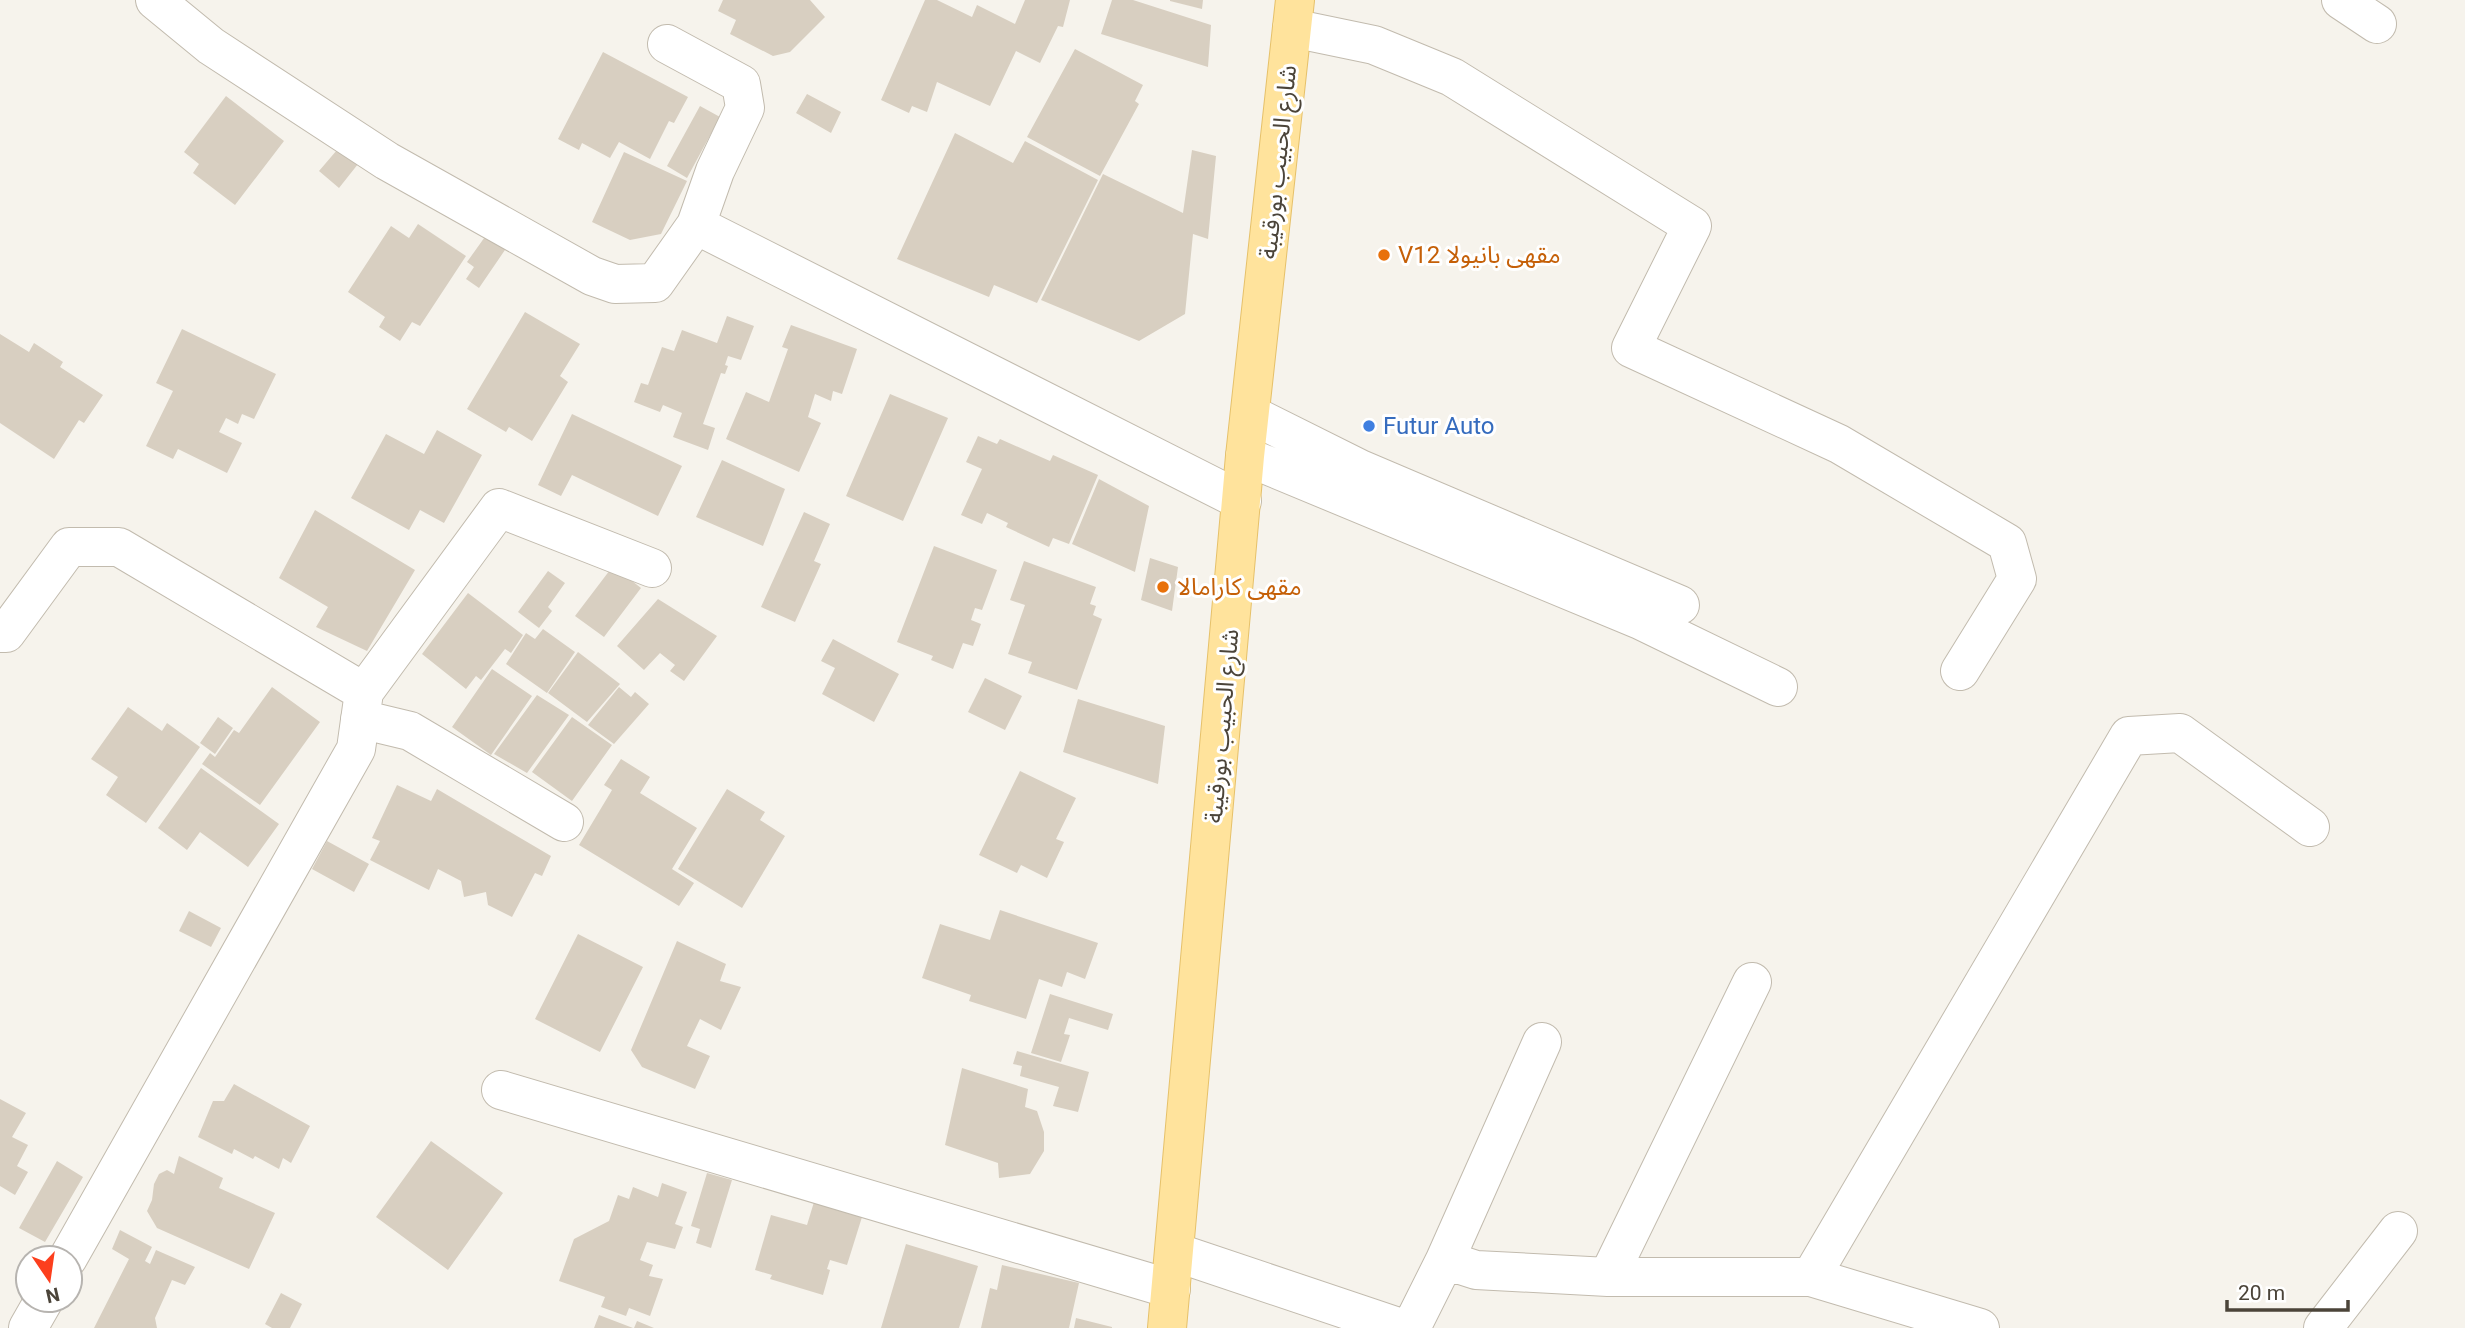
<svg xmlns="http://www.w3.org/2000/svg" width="2465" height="1328" font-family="Roboto,'Noto Sans Arabic',sans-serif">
<rect width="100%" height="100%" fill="#f6f3ec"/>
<!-- building -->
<path fill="#d8cfc1" d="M723 0H810L825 17 790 52 773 56 730 34 736 20 718 11Z
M925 0H937L972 17 977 5 1015 24 1025 0H1070L1063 27 1058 26 1040 63 1016 51 990 106 937 82 927 112 912 106 909 113 881 100Z
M1112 0H1133L1211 25 1208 67 1101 34Z
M1170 0H1203L1202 9 1170 1Z
M1075 49 1143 85 1135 101 1139 104 1100 176 1027 137Z
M603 52 688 97 674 123 669 121 650 159 619 142 610 158 582 143 579 150 558 139Z
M807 94 841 112 831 133 796 113Z
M226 96 284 141 235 205 193 173 199 164 184 152Z
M700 106 720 117 687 178 667 166Z
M955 133 1013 163 1025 141 1098 180 1037 303 994 285 989 297 897 259Z
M343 143 362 159 339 188 319 171Z
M1192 150 1216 156 1208 239 1193 234 1185 314 1139 341 1041 300 1103 174 1183 213Z
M624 152 687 181 661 234 630 240 592 222Z
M418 224 466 256 420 326 412 322 400 341 379 327 385 317 348 292 391 226 409 238Z
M487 234 507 247 479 288 466 279 474 267 467 262Z
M525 312 580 344 560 376 568 382 532 441 509 427 506 432 467 409Z
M727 316 754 326 741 360 728 356 725 365 728 366 725 374 721 373 703 424 715 428 708 450 673 437 682 413 663 405 660 412 634 402 641 383 648 385 662 347 674 351 682 330 717 343Z
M791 325 857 349 842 394 833 391 831 401 815 394 808 417 821 423 799 472 726 439 746 392 769 402 788 349 782 347Z
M182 329 276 374 254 419 242 414 238 424 226 418 219 432 242 443 227 473 178 449 173 459 146 446 173 391 156 383Z
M0 334 29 352 34 343 63 362 60 367 103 395 84 423 79 420 54 459 0 423Z
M890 394 948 418 903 521 846 496Z
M572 414 682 466 658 516 572 475 561 496 538 485Z
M437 430 482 455 444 523 420 510 409 530 351 498 386 434 424 454Z
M978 436 997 444 1000 439 1050 461 1053 455 1098 475 1069 544 1053 538 1049 547 1006 527 1008 523 987 513 982 524 961 515 982 469 966 462Z
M722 460 785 489 763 546 696 517Z
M1099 479 1149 506 1135 572 1072 544Z
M315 510 415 570 367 651 316 627 328 607 279 578Z
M804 512 830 524 814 561 821 564 795 622 761 607Z
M934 546 997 570 982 610 975 608 971 620 981 624 973 646 963 643 953 669 931 660 933 656 897 642Z
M1150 558 1178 567 1172 611 1141 600Z
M1024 561 1096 587 1090 604 1096 606 1093 615 1102 619 1077 690 1028 673 1032 662 1008 654 1025 605 1010 600Z
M613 566 641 588 604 637 575 616Z
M548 571 565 583 548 607 552 611 539 628 518 612Z
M468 593 523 635 511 653 505 649 481 680 476 676 466 689 422 654Z
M658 599 717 636 684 681 670 671 675 665 660 653 644 670 617 646Z
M543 629 575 652 547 693 506 664 526 633 535 639Z
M833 639 899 674 874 722 822 694 835 668 821 661Z
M578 652 620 684 587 722 548 693Z
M492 669 532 696 491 755 452 727Z
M985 678 1022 696 1005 730 968 712Z
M272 687 320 722 260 805 202 764 210 753 215 757 234 730 239 733Z
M619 687 631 697 635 692 649 704 614 744 588 725Z
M537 695 569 715 527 773 494 754Z
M1078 699 1165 726 1158 784 1063 752Z
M128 707 162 731 167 723 200 747 146 823 106 795 118 777 91 759Z
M218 717 233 728 215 754 200 743Z
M572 717 612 745 572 801 532 772Z
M621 759 650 777 640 793 697 828 672 869 694 883 679 906 579 845 612 790 604 785Z
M201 768 279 824 248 867 200 832 187 850 158 828Z
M1020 771 1076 798 1056 839 1064 842 1047 878 1021 865 1017 873 979 855Z
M397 785 431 801 437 789 551 856 542 876 535 873 512 917 488 905 486 892 464 897 461 881 438 869 429 890 370 860 380 841 372 838Z
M727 789 765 812 760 820 785 836 742 908 678 869Z
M327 841 369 864 354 892 312 869Z
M1000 910 1098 943 1085 979 1067 972 1062 987 1039 979 1026 1019 969 1001 971 995 922 978 940 924 990 940Z
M189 911 221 928 211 947 179 931Z
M578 934 643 967 600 1052 535 1019Z
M677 941 726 964 720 981 741 987 721 1030 700 1019 687 1046 710 1056 695 1089 642 1067 631 1050Z
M1050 994 1113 1014 1108 1030 1069 1018 1064 1034 1070 1035 1061 1062 1031 1053Z
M1017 1051 1089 1072 1078 1112 1053 1106 1059 1087 1020 1076 1022 1066 1013 1064Z
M962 1068 1028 1089 1025 1107 1037 1111 1044 1132V1151L1030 1174 999 1178 998 1163 945 1145Z
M234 1084 310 1126 291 1163 283 1158 279 1169 255 1156 253 1159 234 1149 232 1154 198 1137 213 1101H224Z
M0 1099 26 1113 12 1137 28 1145 17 1166 28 1172 15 1195 0 1186Z
M431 1141 503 1193 448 1270 376 1217Z
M179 1156 223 1178 219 1188 275 1213 249 1269 157 1228 147 1211 152 1200 154 1184 159 1174 167 1170 174 1174Z
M57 1161 83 1177 45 1242 19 1228Z
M707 1173 732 1180 711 1248 696 1243 700 1229 691 1226Z
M662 1183 687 1192 675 1224 683 1227 675 1249 647 1242 640 1260 653 1265 649 1276 663 1279 650 1316 629 1308 626 1316 601 1307 605 1297 559 1281 574 1239 609 1221 618 1195 629 1199 633 1187 658 1197Z
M814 1202 862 1217 847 1265 830 1260 827 1269 830 1270 823 1295 770 1279 772 1275 755 1270 771 1215 807 1225Z
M120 1230 152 1247 145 1261 150 1264 156 1250 195 1267 185 1285 172 1280 155 1318 157 1328H94L129 1259 112 1249Z
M906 1244 978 1266 959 1328H881Z
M1002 1265 1079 1283 1069 1328H981L990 1288 997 1290Z
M281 1293 302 1304 290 1328H272L265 1324Z
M599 1315 633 1328H594Z
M1076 1318 1112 1327V1328H1074Z
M637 1321 654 1328H634Z"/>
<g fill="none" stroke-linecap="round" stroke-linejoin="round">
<!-- minor casing -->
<g stroke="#c2bbae" stroke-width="40">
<path id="minor" d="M155 0 211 46 387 161 592 276 615 284 655 283 696 225 1242 501
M2341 0 2377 24
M1292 28 1374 45 1452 77 1692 226 1631 348 1839 444 2007 543 2017 579 1960 671
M667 44 741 84 745 108 715 171 696 225
M1250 414 1360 469 1680 605
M1245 456 1640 620 1778 687
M0 633H6L69 547H119L364 692 356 749 68 1258
M364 692 499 508 652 568
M360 719 410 731 564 822
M501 1090 1171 1289
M1175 1252 1401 1328
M1445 1260 1542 1042
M1608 1277 1752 982
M1811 1277 1980 1328
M28 1328 44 1300
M1411 1328 1445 1260 1476 1270 1608 1277H1811L2129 736 2180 733 2310 827
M2323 1328 2398 1231"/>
</g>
<!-- major casing -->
<g stroke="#e6c16a" stroke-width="40">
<path id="major" d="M1167 1328 1245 456 1295 0"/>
</g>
<!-- minor -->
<use href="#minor" stroke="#fff" stroke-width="38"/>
<!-- major -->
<use href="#major" stroke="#ffe39c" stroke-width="38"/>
</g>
<!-- markers -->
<g fill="#e8710a" stroke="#fff" stroke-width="2.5">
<circle cx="1384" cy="255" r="7"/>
<circle cx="1163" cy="587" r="7"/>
</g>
<circle fill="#3f7fe0" stroke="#fff" stroke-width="2.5" cx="1369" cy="426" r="7"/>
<g text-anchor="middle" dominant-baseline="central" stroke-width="6" stroke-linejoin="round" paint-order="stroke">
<!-- street labels -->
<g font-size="24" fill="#4b4439" stroke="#fff">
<text transform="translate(1278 162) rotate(-84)">شارع الحبيب بورقيبة</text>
<text transform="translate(1222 726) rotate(-85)">شارع الحبيب بورقيبة</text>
</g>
<!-- food labels -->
<g font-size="24" fill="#c56008" stroke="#fff" text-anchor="start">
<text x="1398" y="255">V12 مقهى بانيولا</text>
<text x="1177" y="587">مقهى كارامالا</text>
</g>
<!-- shop labels -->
<g font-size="24" fill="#366cbe" stroke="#fff" text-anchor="start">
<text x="1383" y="426">Futur Auto</text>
</g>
</g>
<!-- north arrow -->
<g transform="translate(49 1279) rotate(167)"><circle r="33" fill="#ffffff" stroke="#b7b4b0" stroke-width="2"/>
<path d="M0-5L12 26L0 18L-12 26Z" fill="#fc3f1d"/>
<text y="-10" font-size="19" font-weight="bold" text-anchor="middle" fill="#4b4439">N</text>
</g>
<!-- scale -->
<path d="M2227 1300v10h121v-10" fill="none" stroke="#4b4439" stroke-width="3.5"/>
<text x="2238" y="1300" font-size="21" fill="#4b4439" stroke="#ffffff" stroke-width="5" paint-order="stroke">20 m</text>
</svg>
